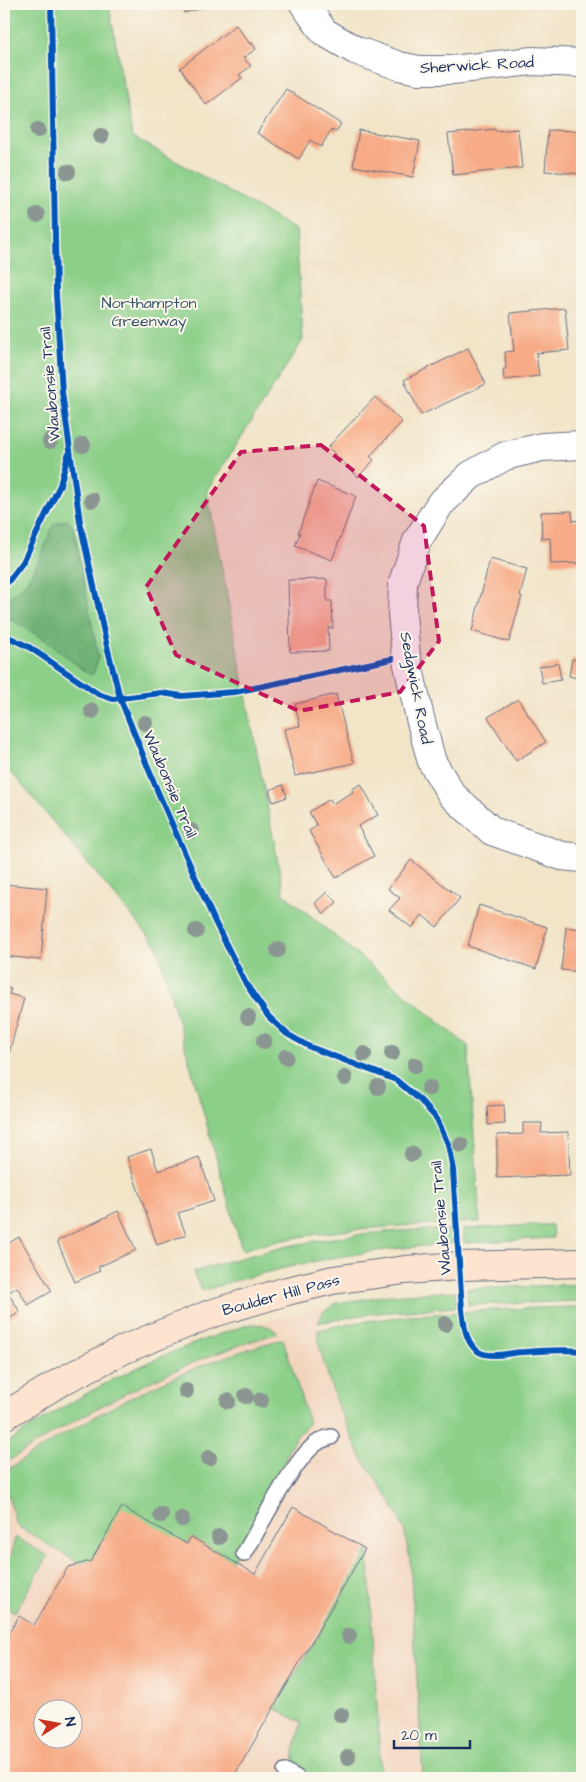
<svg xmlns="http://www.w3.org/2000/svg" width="586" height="1782" font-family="'Architects Daughter',sans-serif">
<rect width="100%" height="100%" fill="#fbf7ec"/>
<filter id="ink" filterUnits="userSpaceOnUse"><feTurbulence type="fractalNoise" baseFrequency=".02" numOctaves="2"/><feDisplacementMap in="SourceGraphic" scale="10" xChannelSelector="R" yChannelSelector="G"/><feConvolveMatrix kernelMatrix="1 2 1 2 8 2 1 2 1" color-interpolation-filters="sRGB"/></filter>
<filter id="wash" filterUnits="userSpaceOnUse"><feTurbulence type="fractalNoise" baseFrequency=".0096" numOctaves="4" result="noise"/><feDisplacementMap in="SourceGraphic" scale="20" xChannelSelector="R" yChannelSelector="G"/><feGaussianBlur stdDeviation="1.12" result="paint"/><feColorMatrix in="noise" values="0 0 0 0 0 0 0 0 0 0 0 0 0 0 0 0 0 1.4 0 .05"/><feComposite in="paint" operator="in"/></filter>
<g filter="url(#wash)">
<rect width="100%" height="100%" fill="#f1e4c7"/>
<!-- built -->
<path fill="#f2d5bd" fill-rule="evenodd" d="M324 1307 323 1312 318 1323V1339L336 1402 361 1457 392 1504 404 1529 410 1560 423 1778H4V1445L74 1400 141 1367 185 1347 251 1324ZM42 1710H72V1740H42Z"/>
<!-- green -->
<path fill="#8bcf88" stroke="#537f73" d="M4 4H109L132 136 296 230 303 340 207 491 284 894 468 1046 480 1222C400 1226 319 1228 242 1250L157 946 12 773 4 772Z
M533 1225H552L553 1238 464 1243 463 1229Z
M451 1230 452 1244C364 1249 286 1264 202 1291L193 1272C276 1245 363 1228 451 1230Z
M582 1284V1301L468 1305 467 1289Z
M455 1291 457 1307 367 1314 318 1323 323 1312 337 1303 390 1295Z
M582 1307V1778H423L410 1560 404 1529 392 1504 361 1457 336 1402 320 1350 318 1330C365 1319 414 1315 463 1312 503 1309 542 1307 582 1307Z
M251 1324C261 1324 270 1325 278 1333 179 1362 89 1408 4 1464V1445C27 1430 51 1414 75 1400 130 1369 190 1342 251 1324Z
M283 1339 309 1423 297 1436 288 1451 282 1472 275 1487 232 1561 191 1537 187 1544 80 1564 16 1525C13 1507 4 1490 4 1472L7 1470C93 1414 183 1365 283 1339Z
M15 1537 48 1556 15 1612 4 1606V1571L12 1554Z
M368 1549 381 1778H310L305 1776 296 1767 294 1761V1751L301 1722 273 1708 311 1648Z"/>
<!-- forest -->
<path fill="#70b274" stroke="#467069" d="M67 520 73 526 96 645 98 659 93 674H88L48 642 9 618 4 611C5 597 19 591 27 581 39 563 46 543 54 524Z"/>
<g id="blocks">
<!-- building -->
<path fill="#f7ab86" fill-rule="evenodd" d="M182 4H218L184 13Z
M236 25 250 44 252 43 256 49 243 58 251 66 239 75 242 78 206 105 180 68Z
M286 89 341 124 336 132 331 130 321 147 310 140 299 159 257 133Z
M495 129V131L518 129 522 168 453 175 448 134Z
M359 130 420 141 413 177 353 166Z
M548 130 582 131V174L545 171Z
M565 308 569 350 536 353 539 376 504 380 503 369H506L505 352 514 351 510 313Z
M468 348 486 384 421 415 404 380Z
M375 397 402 422 370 456 374 460 358 477 328 447Z
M317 481 356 496 332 560 295 546 300 533H298Z
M572 511 573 521 582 520V563L551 564 550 538 542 539 541 512Z
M490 559 527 569 520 596H522L509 642 472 631Z
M327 579V601H332L333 628H328L329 651 290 652 288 580Z
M572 659 582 661V679L569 676Z
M558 663 561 680 542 683 539 667Z
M336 694 354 763 295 776 284 729 300 726 295 704Z
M518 699 546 742 516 761 488 717Z
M361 784 378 815 358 826 374 856 336 878 309 831 317 826 309 812 330 799 332 804 353 792 352 789Z
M283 785 287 797 273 802 269 790Z
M411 860 460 898 437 927 422 915 412 928 389 910 400 898 388 889Z
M4 884 47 888 41 960 4 956 5 913H4Z
M327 892 337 902 324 914 315 903Z
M479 905 547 927 536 969 468 946Z
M566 927 582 929V972L561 970Z
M4 987 11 989 9 994 24 998 7 1061 4 1060Z
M504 1105 505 1124 488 1125 487 1106Z
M523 1123H542L541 1133 568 1132 570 1175 497 1178V1135L523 1134Z
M151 1149 158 1171 199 1157 214 1201 178 1213 186 1235 157 1245 127 1157Z
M118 1211 136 1250 98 1267 100 1271 75 1282 57 1241Z
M19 1237 52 1291 28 1305 17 1287 8 1293 20 1312 4 1322V1246Z
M122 1507 187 1544 191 1537 255 1574 293 1507 365 1549 233 1778H4V1642L19 1616 34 1625 68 1567 91 1561ZM42 1710H72V1740H42Z"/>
</g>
</g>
<g filter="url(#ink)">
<use href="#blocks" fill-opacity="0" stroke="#666e83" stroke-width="1"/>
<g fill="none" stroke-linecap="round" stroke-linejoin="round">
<!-- lane casing -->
<g stroke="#666e83" stroke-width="18">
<path id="lane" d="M244 1554C261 1526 294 1456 320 1441 323 1439 328 1438 331 1437
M285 1771 297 1778"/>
</g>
<!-- street casing -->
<g stroke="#666e83" stroke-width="30">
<path id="street" d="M304 4 324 32 355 50 399 66 419 70H452L532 61 582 63
M582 445 542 447 505 456 471 475 440 504 417 541 403 582 402 614 406 656 420 718 432 762 452 795 492 831 562 856 582 858"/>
</g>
<!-- secondary casing -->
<g stroke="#666e83" stroke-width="30">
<path id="secondary" d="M4 1416 62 1381 125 1349 210 1314 287 1291 333 1280 405 1270 460 1266 582 1263"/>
</g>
<!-- lane -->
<use href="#lane" stroke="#fff" stroke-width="15"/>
<!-- street -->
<use href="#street" stroke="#fff" stroke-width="28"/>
<!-- secondary -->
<use href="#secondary" stroke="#fde4d0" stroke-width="28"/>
<!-- cycleway casing -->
<g stroke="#fbf7ec" stroke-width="9">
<path id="cycleway" d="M51 4 56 294 62 392 80 522 106 642 120 698 157 790 215 922 246 984 268 1016 287 1034 310 1047 396 1080 420 1100 437 1119 448 1144 453 1170 462 1310C464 1324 465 1343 479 1352 491 1359 511 1352 524 1352 543 1351 563 1349 582 1351
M4 587 23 562 60 485 68 455
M4 635 29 647 98 694 113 699 161 693 182 696 235 692 392 659"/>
</g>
<!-- cycleway -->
<use href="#cycleway" stroke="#0057b8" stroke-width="6"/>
</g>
<!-- trees -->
<g fill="#8b9693">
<circle cx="38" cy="130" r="8"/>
<circle cx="101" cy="136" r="8"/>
<circle cx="68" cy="172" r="8"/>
<circle cx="37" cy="215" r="8"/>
<circle cx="50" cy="441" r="8"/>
<circle cx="83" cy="445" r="8"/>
<circle cx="92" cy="500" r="8"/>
<circle cx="92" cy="711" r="8"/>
<circle cx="145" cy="723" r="8"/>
<circle cx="191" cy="831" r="8"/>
<circle cx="196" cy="931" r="8"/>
<circle cx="278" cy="950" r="8"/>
<circle cx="248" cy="1017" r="8"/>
<circle cx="264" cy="1041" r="8"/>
<circle cx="392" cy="1053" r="8"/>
<circle cx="364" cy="1054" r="8"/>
<circle cx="286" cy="1057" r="8"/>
<circle cx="415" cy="1065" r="8"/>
<circle cx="345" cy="1078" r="8"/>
<circle cx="378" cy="1087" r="8"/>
<circle cx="429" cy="1088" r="8"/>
<circle cx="461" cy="1145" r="8"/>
<circle cx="412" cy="1154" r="8"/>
<circle cx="445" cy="1324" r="8"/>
<circle cx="186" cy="1391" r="8"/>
<circle cx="246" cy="1396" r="8"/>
<circle cx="261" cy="1400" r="8"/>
<circle cx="228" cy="1401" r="8"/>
<circle cx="209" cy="1458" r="8"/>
<circle cx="161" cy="1515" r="8"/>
<circle cx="182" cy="1519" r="8"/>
<circle cx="219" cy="1537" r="8"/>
<circle cx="349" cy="1636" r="8"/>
<circle cx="341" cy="1715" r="8"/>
<circle cx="348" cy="1757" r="8"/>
</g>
</g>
<!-- marked area -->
<path fill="#c2185b" fill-opacity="0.2" stroke="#c2185b" stroke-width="4" stroke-dasharray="10 6" stroke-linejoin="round" d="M321 445 424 526 439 641 400 692 299 711 176 655 146 587 241 452Z"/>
<g text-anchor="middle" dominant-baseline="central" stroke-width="4" stroke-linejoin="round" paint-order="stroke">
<!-- street labels -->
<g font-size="16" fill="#1b2f5e" stroke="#fbf7ec">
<text transform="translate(477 65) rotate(-3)">Sherwick Road</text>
<text transform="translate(50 384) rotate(-95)">Waubonsie Trail</text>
<text transform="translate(416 688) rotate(79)">Sedgwick Road</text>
<text transform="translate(170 784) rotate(67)">Waubonsie Trail</text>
<text transform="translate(441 1218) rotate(-95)">Waubonsie Trail</text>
<text transform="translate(281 1295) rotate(-15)">Boulder Hill Pass</text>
</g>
<!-- park labels -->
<g font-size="16" fill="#375768" stroke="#fbf7ec">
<text x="149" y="303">Northampton<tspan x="149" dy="18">Greenway</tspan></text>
</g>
</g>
<!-- margin -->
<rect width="586" height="1782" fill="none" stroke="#fbf7ec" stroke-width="20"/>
<!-- north arrow -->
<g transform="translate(58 1724) rotate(79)"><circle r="24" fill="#fbf7ec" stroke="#a1a7b3"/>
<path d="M0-4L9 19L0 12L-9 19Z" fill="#c8321e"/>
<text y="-8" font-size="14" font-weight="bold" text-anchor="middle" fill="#1b2f5e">N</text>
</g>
<!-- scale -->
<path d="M394 1740v8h76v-8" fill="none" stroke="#1b2f5e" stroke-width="2.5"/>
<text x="401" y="1740" font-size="15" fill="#1b2f5e" stroke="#fbf7ec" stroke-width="4" paint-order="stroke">20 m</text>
</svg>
